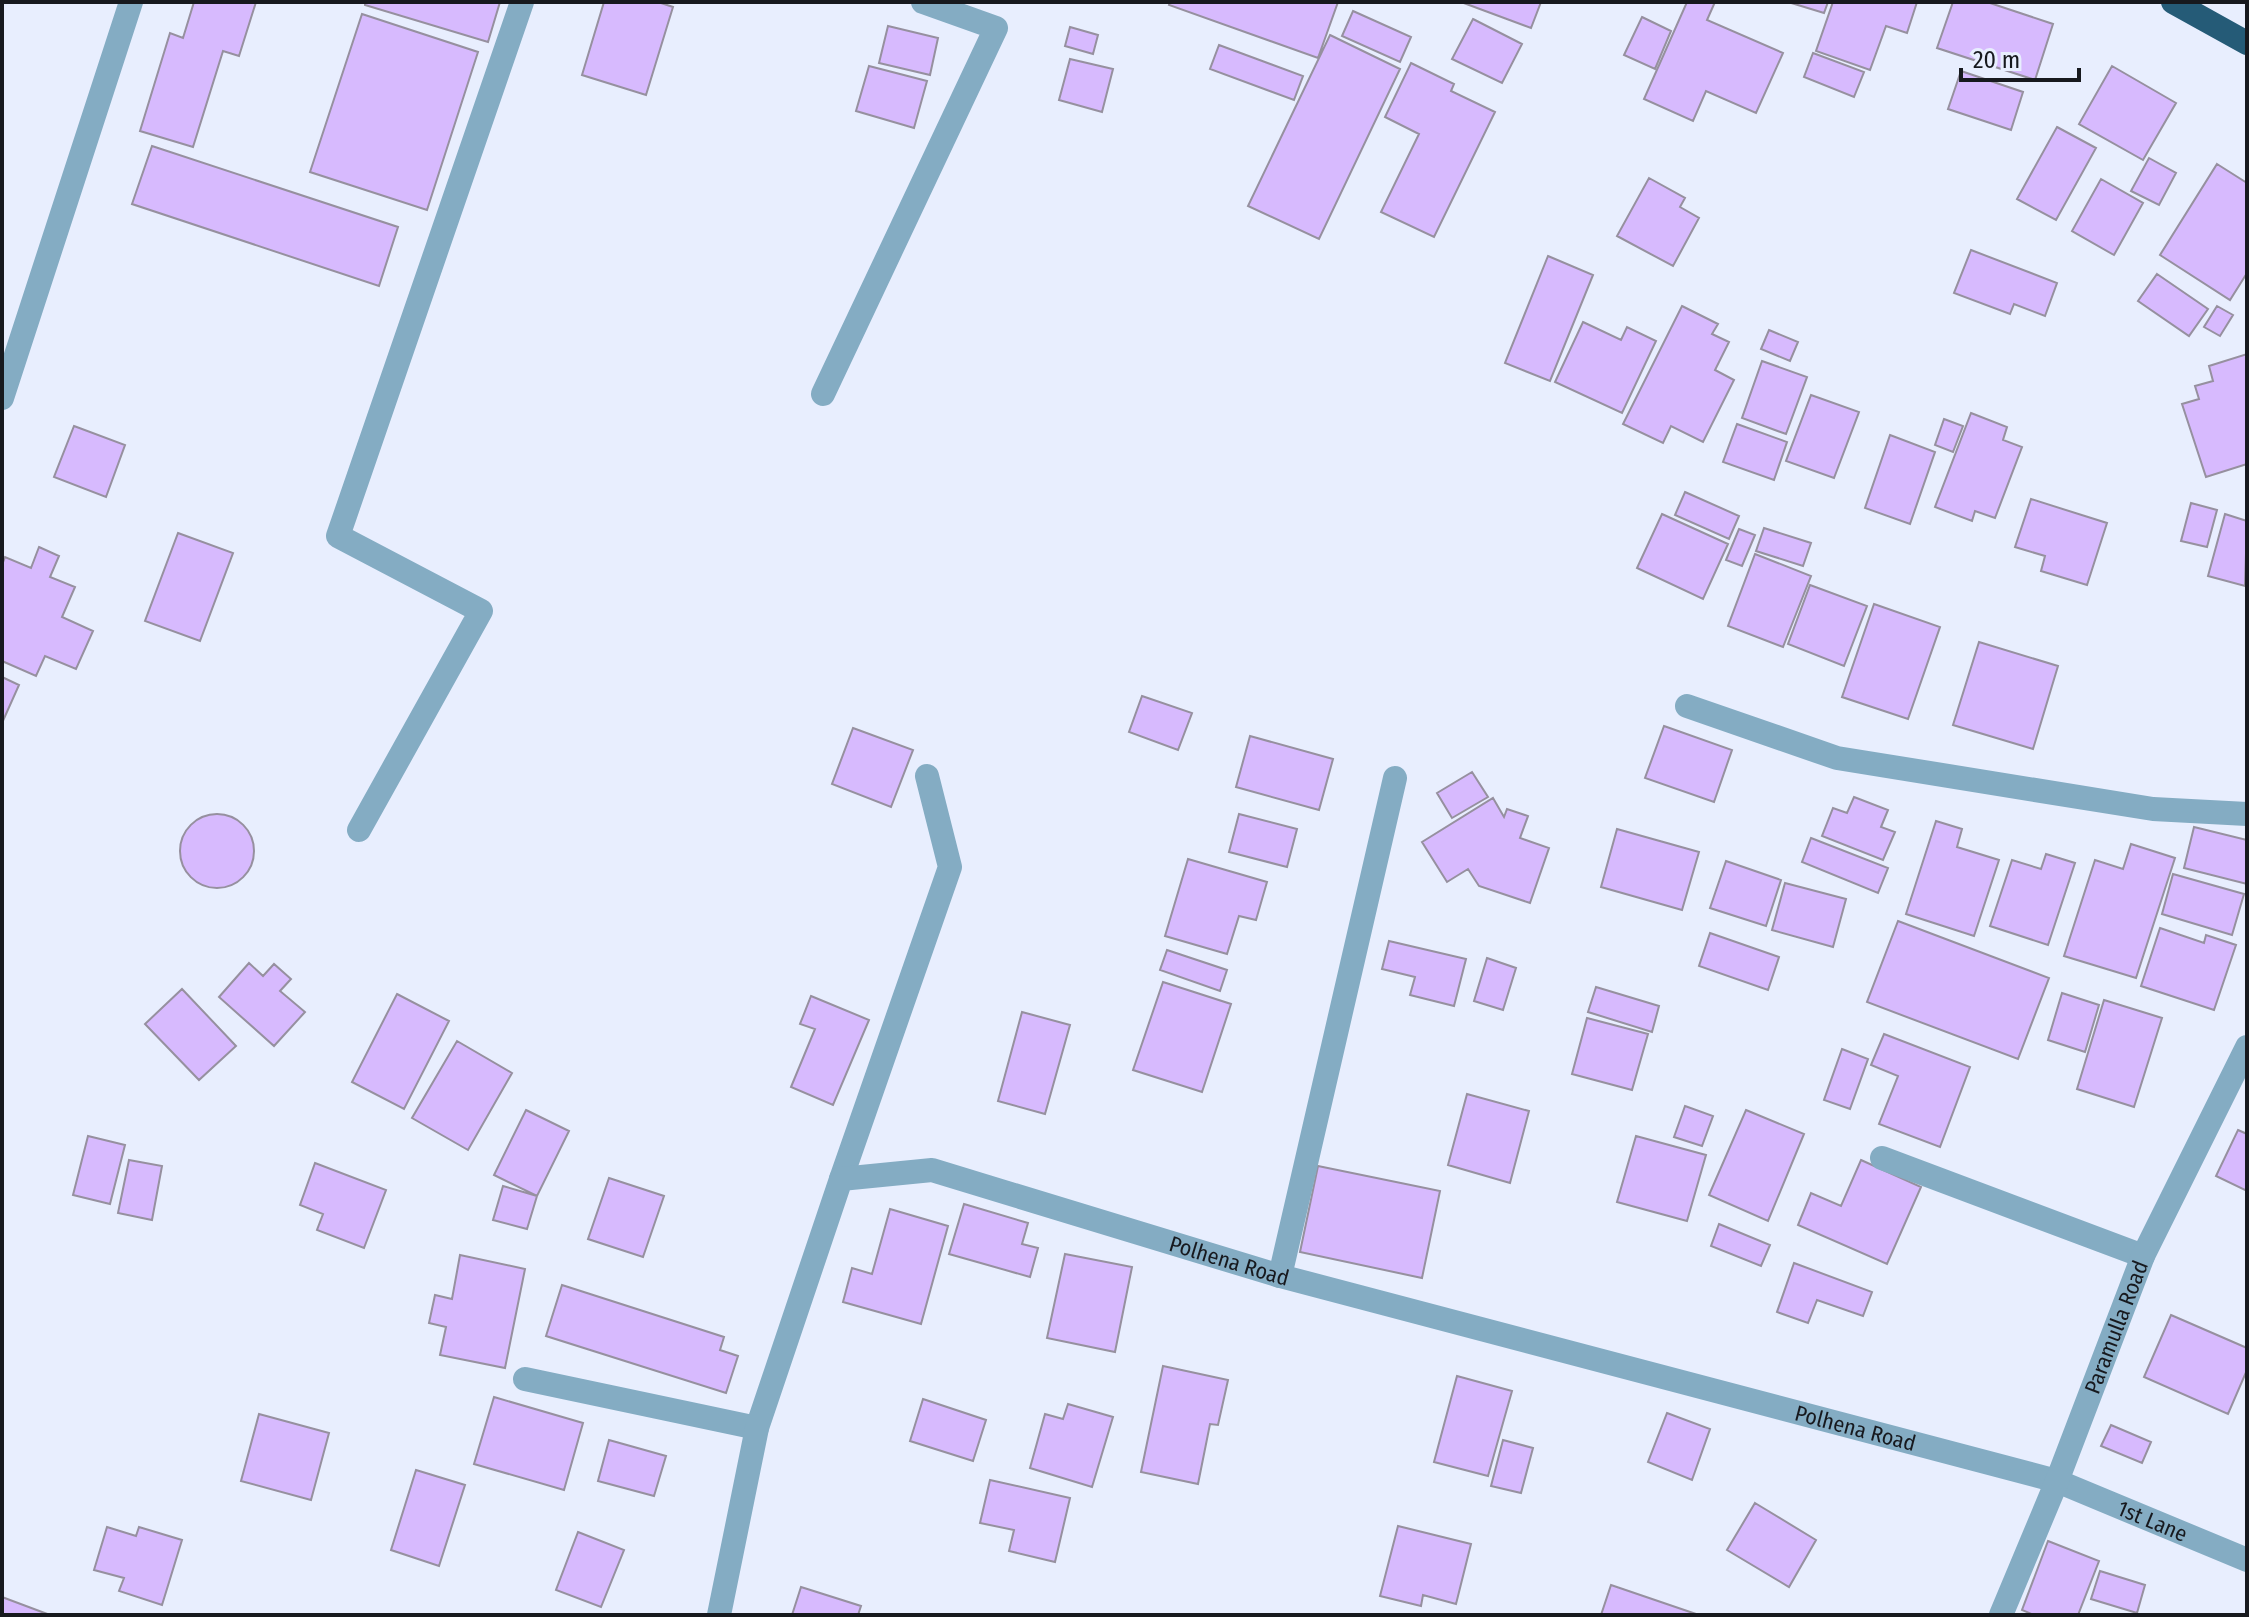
<svg xmlns="http://www.w3.org/2000/svg" width="2249" height="1617" font-family="'Fira Sans Condensed',sans-serif">
<rect width="100%" height="100%" fill="#e8eefe"/>
<!-- building -->
<path fill="#d7bafe" stroke="#96909f" stroke-width="2" d="M194 2H256L239 56 223 51 193 147 140 131 170 33 183 38Z
M365 2H500L488 42 365 5Z
M604 2H658L673 7 646 95 582 75Z
M1170 2H1338L1318 58 1169 5Z
M1461 2H1541L1531 28Z
M1687 2H1715L1707 20 1783 53 1756 113 1706 91 1693 121 1644 99Z
M1788 2H1828L1824 13Z
M1833 2H1917L1907 33 1886 26 1870 70 1816 51Z
M1953 2H1987L2053 24 2035 80 1937 48Z
M1353 11 1411 37 1400 62 1342 36Z
M362 14 478 52 427 210 310 172Z
M1642 17 1671 31 1655 69 1624 55Z
M1473 19 1522 44 1502 83 1452 59Z
M888 26 938 38 930 75 879 63Z
M1070 27 1098 35 1093 54 1065 46Z
M1330 35 1400 69 1319 239 1248 206Z
M1219 45 1303 76 1294 100 1210 69Z
M1813 53 1864 72 1854 97 1804 77Z
M1070 59 1113 69 1102 112 1059 100Z
M1411 63 1454 84 1451 91 1495 112 1434 237 1381 212 1419 134 1385 117Z
M869 66 927 81 914 128 856 111Z
M2112 66 2176 103 2143 160 2079 124Z
M1961 71 2023 92 2011 130 1948 109Z
M2057 127 2096 148 2056 220 2017 199Z
M152 146 398 227 379 286 132 204Z
M2149 158 2176 173 2159 205 2131 191Z
M2217 164 2247 183V273L2230 300 2160 255Z
M1649 178 1685 198 1680 207 1699 218 1673 266 1617 236Z
M2101 179 2143 203 2114 255 2072 231Z
M1971 250 2057 283 2045 316 2014 304 2010 314 1954 293Z
M1548 256 1593 275 1550 381 1505 363Z
M2157 274 2208 309 2189 336 2138 301Z
M1682 306 1718 324 1712 334 1729 342 1715 370 1734 380 1703 442 1671 426 1663 443 1623 424Z
M2217 306 2233 315 2220 336 2204 327Z
M1583 322 1621 340 1627 327 1656 341 1622 413 1555 382Z
M1769 330 1798 342 1790 361 1761 349Z
M2247 354V464L2206 477 2182 404 2199 399 2195 386 2213 381 2209 366Z
M1762 361 1807 377 1786 434 1742 418Z
M1811 395 1859 412 1834 478 1786 461Z
M1971 413 2007 427 2003 440 2022 447 1995 518 1975 511 1972 521 1935 507Z
M1944 419 1963 426 1953 452 1935 445Z
M1737 424 1787 442 1774 480 1723 462Z
M74 426 125 445 106 497 54 477Z
M1890 435 1935 452 1910 524 1865 508Z
M1685 492 1739 516 1729 539 1675 515Z
M2031 499 2107 523 2087 585 2041 571 2045 556 2015 547Z
M2191 503 2217 510 2207 547 2181 541Z
M1662 514 1728 544 1703 599 1637 568Z
M2225 514 2247 521 2245 586 2208 576Z
M1764 528 1811 543 1803 566 1756 551Z
M1739 529 1755 535 1742 566 1726 560Z
M178 533 233 553 200 641 145 621Z
M39 547 59 556 50 577 75 587 62 617 93 631 76 669 45 656 36 676 2 661V565L5 557 31 568Z
M1755 554 1811 576 1783 647 1728 626Z
M1810 585 1867 606 1844 666 1788 644Z
M1874 604 1940 627 1908 719 1842 697Z
M1979 642 2058 666 2033 749 1953 725Z
M2 677 19 685 2 723Z
M1142 696 1192 713 1178 750 1129 732Z
M1664 726 1732 750 1714 802 1645 778Z
M853 728 913 750 891 807 832 784Z
M1250 736 1333 759 1319 810 1236 787Z
M1472 772 1488 797 1452 818 1437 793Z
M1854 797 1888 810 1881 827 1895 832 1883 860 1822 836 1833 808 1847 813Z
M1493 798 1504 817 1507 809 1528 816 1520 838 1549 848 1530 903 1479 886 1468 869 1447 882 1422 842Z
M1239 814 1297 829 1287 867 1229 852Z
M180 851a37 37 0 1 1 74 0a37 37 0 1 1-74 0Z
M1936 821 1962 829 1957 847 1999 860 1974 936 1906 914Z
M2194 827 2247 840V884L2184 868Z
M1617 829 1699 852 1682 910 1601 887Z
M1811 838 1888 868 1878 893 1802 862Z
M2131 844 2175 858 2136 978 2064 956 2095 860 2123 869Z
M2046 854 2075 863 2048 945 1990 926 2012 860 2041 869Z
M1188 859 1267 882 1256 920 1239 916 1227 954 1165 936Z
M1726 861 1781 880 1766 926 1710 908Z
M2173 874 2244 894 2232 935 2162 914Z
M1785 883 1846 899 1833 947 1772 930Z
M1898 921 2049 978 2018 1059 1867 1002Z
M2160 928 2204 943 2206 935 2236 945 2214 1010 2141 986Z
M1710 933 1779 957 1768 990 1699 966Z
M1389 941 1466 959 1454 1006 1410 995 1415 977 1382 969Z
M1167 950 1227 970 1220 991 1160 970Z
M1487 958 1516 968 1503 1010 1474 1001Z
M249 963 263 976 274 964 291 979 280 991 305 1012 274 1046 219 997Z
M1163 982 1231 1004 1202 1092 1133 1070Z
M1596 987 1659 1006 1652 1032 1588 1012Z
M182 989 236 1046 199 1080 145 1024Z
M2062 993 2099 1005 2085 1052 2048 1040Z
M397 994 449 1021 404 1109 352 1082Z
M811 996 869 1020 833 1105 791 1087 815 1029 800 1024Z
M2104 1000 2162 1018 2134 1107 2077 1089Z
M1022 1012 1070 1025 1045 1114 998 1101Z
M1587 1018 1648 1034 1632 1090 1572 1074Z
M1884 1034 1970 1067 1940 1147 1879 1124 1898 1076 1871 1065Z
M457 1041 512 1073 468 1150 412 1118Z
M1842 1049 1868 1059 1850 1109 1824 1100Z
M1467 1094 1529 1111 1510 1183 1448 1165Z
M1685 1106 1713 1116 1702 1146 1674 1137Z
M526 1110 569 1131 537 1196 494 1175Z
M1746 1110 1804 1134 1768 1221 1709 1195Z
M2238 1130 2247 1134V1191L2216 1176Z
M88 1136 125 1145 110 1204 73 1195Z
M1636 1136 1706 1155 1687 1221 1617 1202Z
M129 1160 162 1166 152 1220 118 1213Z
M1861 1160 1921 1187 1887 1264 1798 1225 1811 1193 1841 1206Z
M315 1163 386 1190 364 1248 317 1230 323 1214 300 1205Z
M1318 1166 1440 1191 1422 1278 1300 1252Z
M609 1178 664 1196 643 1257 588 1239Z
M503 1186 537 1196 527 1229 493 1220Z
M964 1204 1028 1223 1022 1244 1038 1248 1030 1277 949 1254Z
M890 1209 948 1226 921 1324 843 1302 852 1268 872 1274Z
M1719 1224 1770 1245 1761 1266 1711 1246Z
M1065 1254 1132 1267 1115 1352 1047 1338Z
M460 1255 525 1269 505 1368 440 1355 446 1327 429 1323 435 1295 452 1299Z
M1794 1263 1872 1292 1863 1316 1817 1300 1808 1323 1777 1312Z
M562 1285 724 1337 720 1350 738 1356 726 1393 546 1336Z
M2171 1315 2247 1348V1370L2228 1414 2144 1377Z
M1163 1366 1228 1380 1218 1425 1210 1424 1198 1484 1141 1472Z
M1457 1376 1512 1391 1488 1476 1434 1462Z
M494 1397 583 1423 564 1490 474 1464Z
M923 1399 986 1420 973 1461 910 1441Z
M1068 1404 1113 1417 1092 1487 1030 1468 1045 1414 1063 1419Z
M1667 1413 1710 1429 1692 1480 1648 1462Z
M259 1414 329 1433 311 1500 241 1481Z
M2111 1425 2151 1442 2142 1463 2101 1446Z
M609 1440 666 1456 654 1496 598 1481Z
M1503 1440 1533 1448 1521 1493 1491 1486Z
M416 1470 465 1485 439 1566 391 1550Z
M990 1480 1070 1498 1055 1562 1009 1551 1014 1530 980 1523Z
M1755 1503 1816 1540 1789 1587 1727 1550Z
M1398 1526 1471 1544 1456 1604 1423 1595 1421 1606 1380 1596Z
M107 1527 136 1536 139 1527 182 1540 162 1605 119 1591 124 1578 94 1570Z
M578 1532 624 1550 601 1607 556 1590Z
M2048 1541 2099 1561 2078 1615H2034L2022 1610Z
M2100 1571 2145 1585 2137 1613 2091 1599Z
M1611 1585 1699 1615H1601Z
M801 1587 861 1606 858 1615H792Z
M2 1597 50 1615H2Z"/>
<g fill="none" stroke-linecap="round" stroke-linejoin="round">
<!-- minor -->
<g stroke="#84acc3" stroke-width="24">
<path d="M823 394 996 28 923 2"/>
<path d="M2 398 131 2"/>
<path d="M1687 706 1837 758 2153 809 2247 814"/>
<path d="M359 830 481 611 338 536 522 2"/>
<path d="M1882 1158 2143 1256"/>
<path d="M841 1179 950 867 927 776"/>
<path d="M1280 1276 1395 778"/>
<path d="M525 1379 757 1428"/>
<path id="s1" d="M719 1615 757 1428 841 1179 932 1170 1280 1276 2057 1481 2247 1560"/>
<path id="s2" d="M2001 1615 2057 1481 2143 1256 2247 1047"/>
</g>
<!-- highway -->
<path stroke="#255b77" stroke-width="24" d="M2173 2 2247 43"/>
</g>
<g text-anchor="middle" dominant-baseline="central" stroke-width="8" stroke-linejoin="round" paint-order="stroke">
<!-- street labels -->
<g font-size="22" fill="#17191e" stroke="#e8eefe">
<text stroke="none"><textPath href="#s1" startOffset="856">Polhena Road</textPath></text>
<text stroke="none"><textPath href="#s2" startOffset="310">Paramulla Road</textPath></text>
<text stroke="none"><textPath href="#s1" startOffset="1504">Polhena Road</textPath></text>
<text stroke="none"><textPath href="#s1" startOffset="1816">1st Lane</textPath></text>
</g>
</g>
<!-- border -->
<rect width="2249" height="1617" fill="none" stroke="#17191e" stroke-width="8"/>
<!-- scale -->
<path d="M1961 68v12h118v-12" fill="none" stroke="#17191e" stroke-width="4"/>
<text x="1973" y="68" font-size="24" fill="#17191e" stroke="#e8eefe" stroke-width="6" paint-order="stroke">20 m</text>
</svg>
